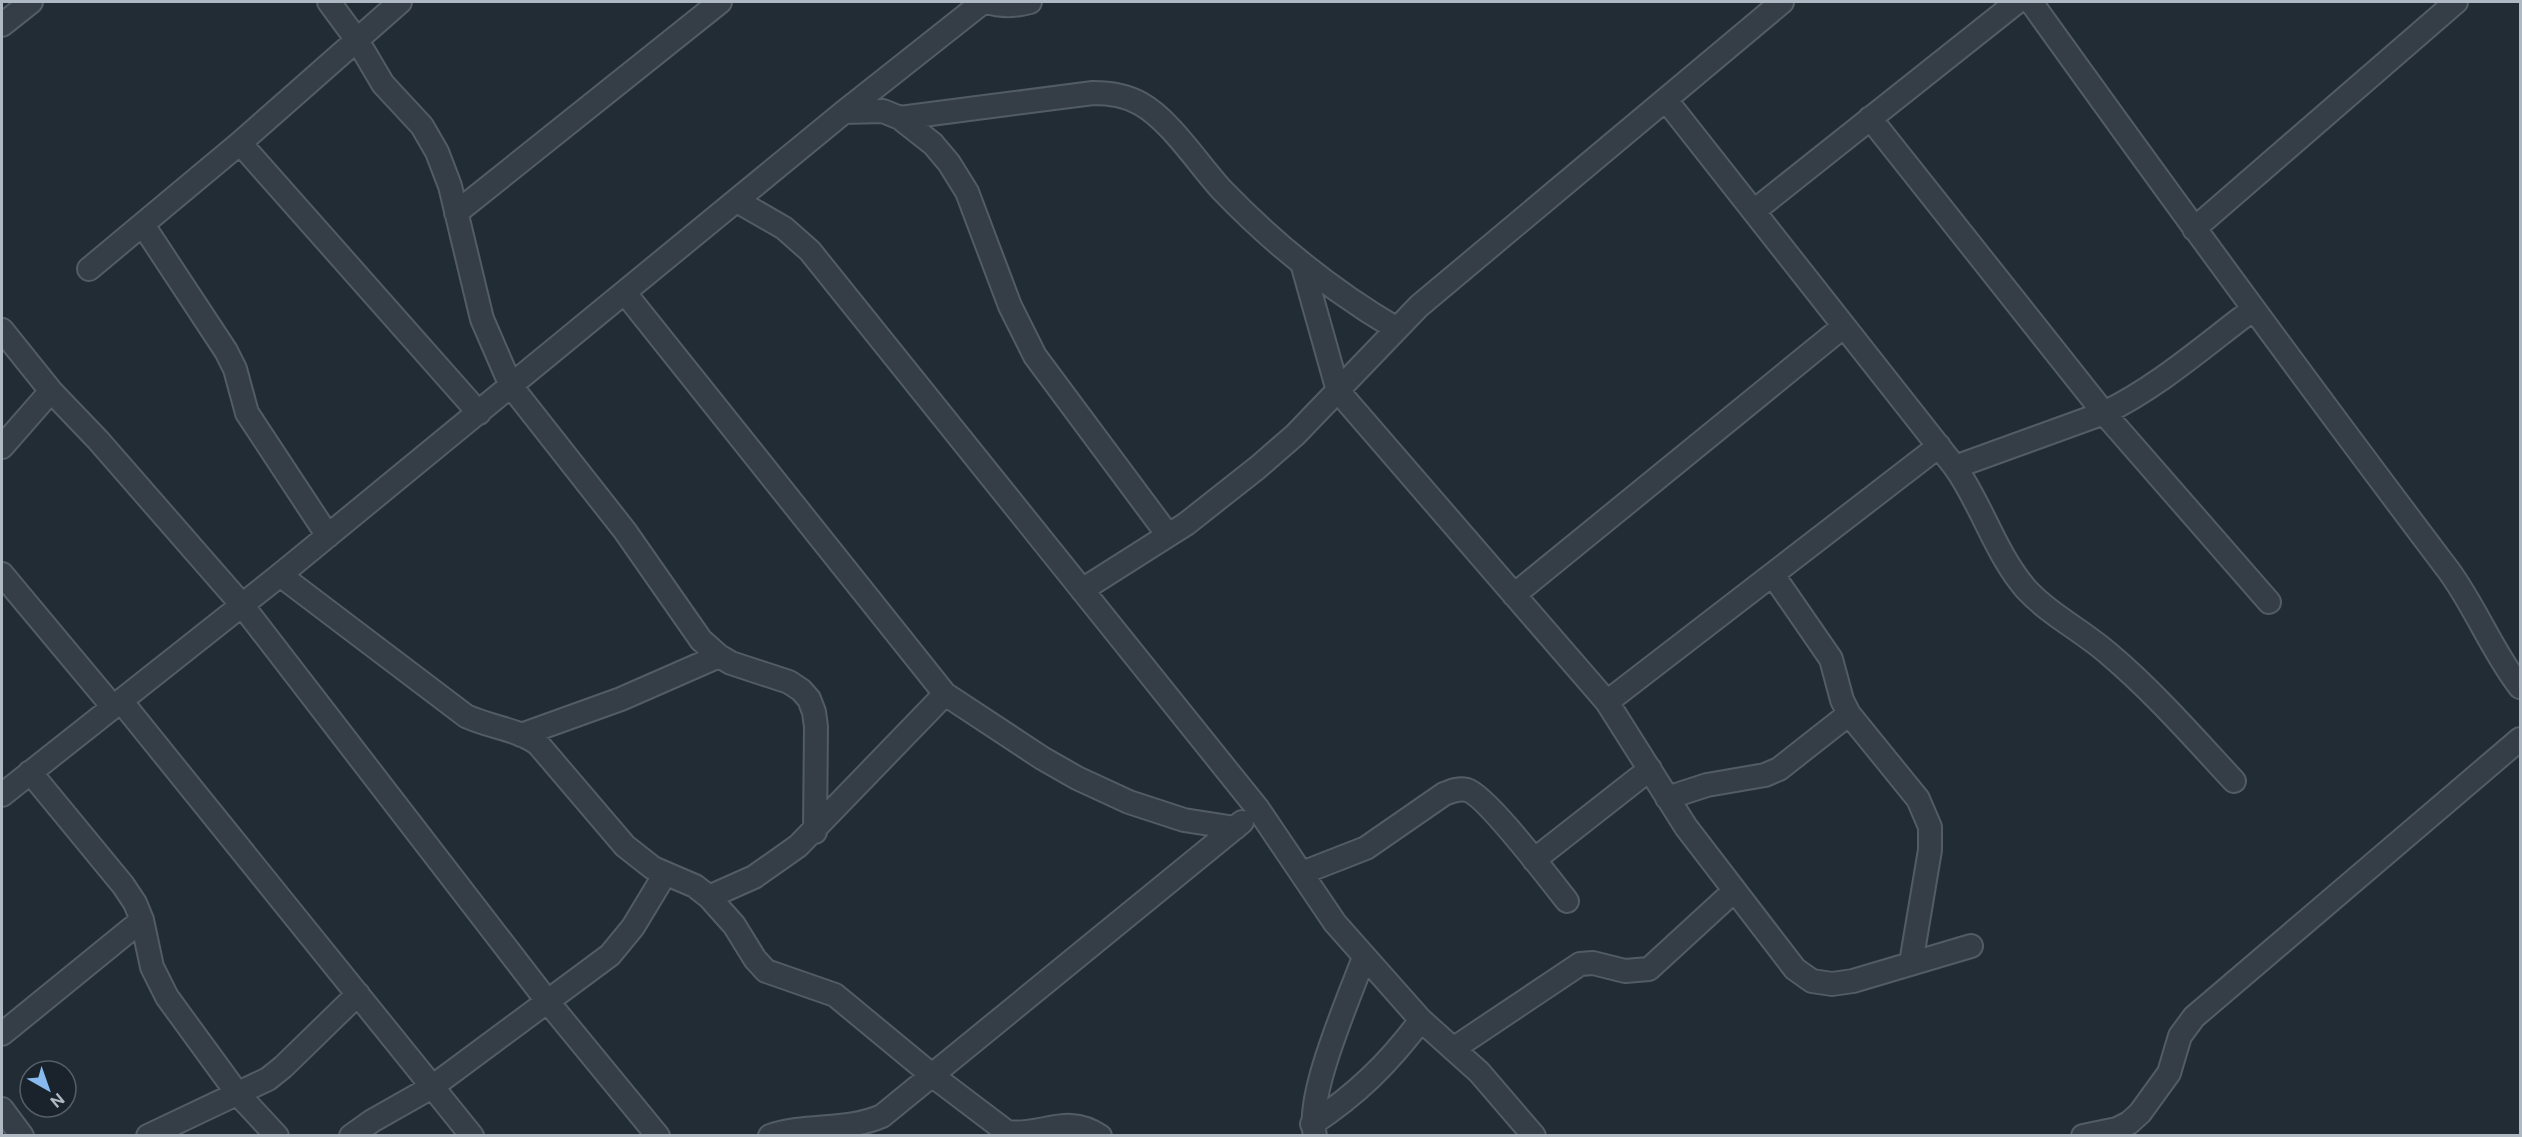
<svg xmlns="http://www.w3.org/2000/svg" width="2522" height="1137" font-family="'Public Sans',sans-serif">
<rect width="100%" height="100%" fill="#222c35"/>
<g fill="none" stroke-linecap="round" stroke-linejoin="round">
<!-- minor casing -->
<g stroke="#525c64" stroke-width="26">
<path id="minor" d="M329 2 357 40 383 84 422 126 437 152 450 186 482 319 511 386 625 531 701 640 719 656 731 663 789 682 801 690 809 699 814 712 816 727 815 832
M988 2C1002 7 1015 6 1030 2
M2031 2C2168 193 2307 383 2449 571 2476 608 2492 651 2520 687
M2 25 31 2
M1666 100 1955 467C1982 505 1995 553 2026 589 2050 615 2083 631 2109 654 2154 692 2194 738 2234 781
M844 112 883 111 900 118 933 144 949 163 967 192 1010 306 1035 356 1168 535
M900 118 1093 93C1110 93 1126 95 1141 104 1170 120 1199 165 1222 190 1274 244 1332 291 1397 329
M1870 118 2104 413 2269 602
M240 143 479 413
M737 201 784 228 810 251 1258 809 1335 923 1421 1020 1479 1072 1534 1136
M1754 211 2017 2
M456 213 720 2
M143 225 226 351 235 369 247 413 328 536
M2194 229 2456 2
M1302 263 1338 391 1607 702 1686 827 1795 969 1812 981 1832 984 1853 981 1971 946
M89 269 240 143 400 2
M625 293 945 694 1042 758 1077 778 1129 802 1184 820 1235 828
M2 330 51 391 98 440 242 605 548 1002 658 1136
M2 447 51 391
M1955 467 2104 413C2158 387 2204 346 2252 310
M2 574 113 707
M280 575 466 716C489 727 518 729 538 744L625 846 653 868 695 886 709 897 734 925 755 959 766 971 835 995 933 1076 1007 1132C1042 1137 1066 1113 1100 1136
M1773 575 1831 659 1842 700 1849 714 1918 799 1930 827V850L1911 963
M1082 590 1186 524 1257 468 1295 435 1419 306 1782 2
M1514 595 1844 326
M121 701 472 1136
M1607 702 1939 446
M521 735 621 699 719 656
M30 772 123 885 135 903 142 920 152 967 167 997 237 1093 277 1136
M2 795 280 575 844 112 983 2
M1667 798 1707 785 1765 775 1779 769 1849 714
M1534 860 1650 769
M1302 873 1366 848 1444 794C1452 791 1458 788 1467 790 1486 795 1551 881 1567 901
M709 897 754 877 798 846 945 694
M2 1034 142 920
M1453 1049 1580 964 1593 963 1625 971 1649 969 1734 891
M2 1109 22 1136
M1312 1124C1357 1094 1388 1064 1421 1020
M148 1136 268 1079 283 1067 358 994
M351 1136 372 1121 432 1087 610 955 633 927 665 874
M770 1136C807 1123 845 1132 882 1116L1242 822
M1315 1136C1305 1096 1349 999 1364 957
M2083 1136 2117 1129 2129 1123 2140 1113 2169 1073 2180 1036 2194 1017 2520 739"/>
</g>
<!-- minor -->
<use href="#minor" stroke="#353e46" stroke-width="22"/>
</g>
<!-- border -->
<rect width="2522" height="1137" fill="none" stroke="#afb9c3" stroke-width="6"/>
<!-- north arrow -->
<g transform="translate(48 1089) rotate(140)"><circle r="28" fill="#1a232b" stroke="#565f68" stroke-width="1.5"/>
<path d="M0-4.5L10 22L0 15L-10 22Z" fill="#88baef"/>
<text y="-9" font-size="16" font-weight="bold" text-anchor="middle" fill="#afb9c3">N</text>
</g>
</svg>
